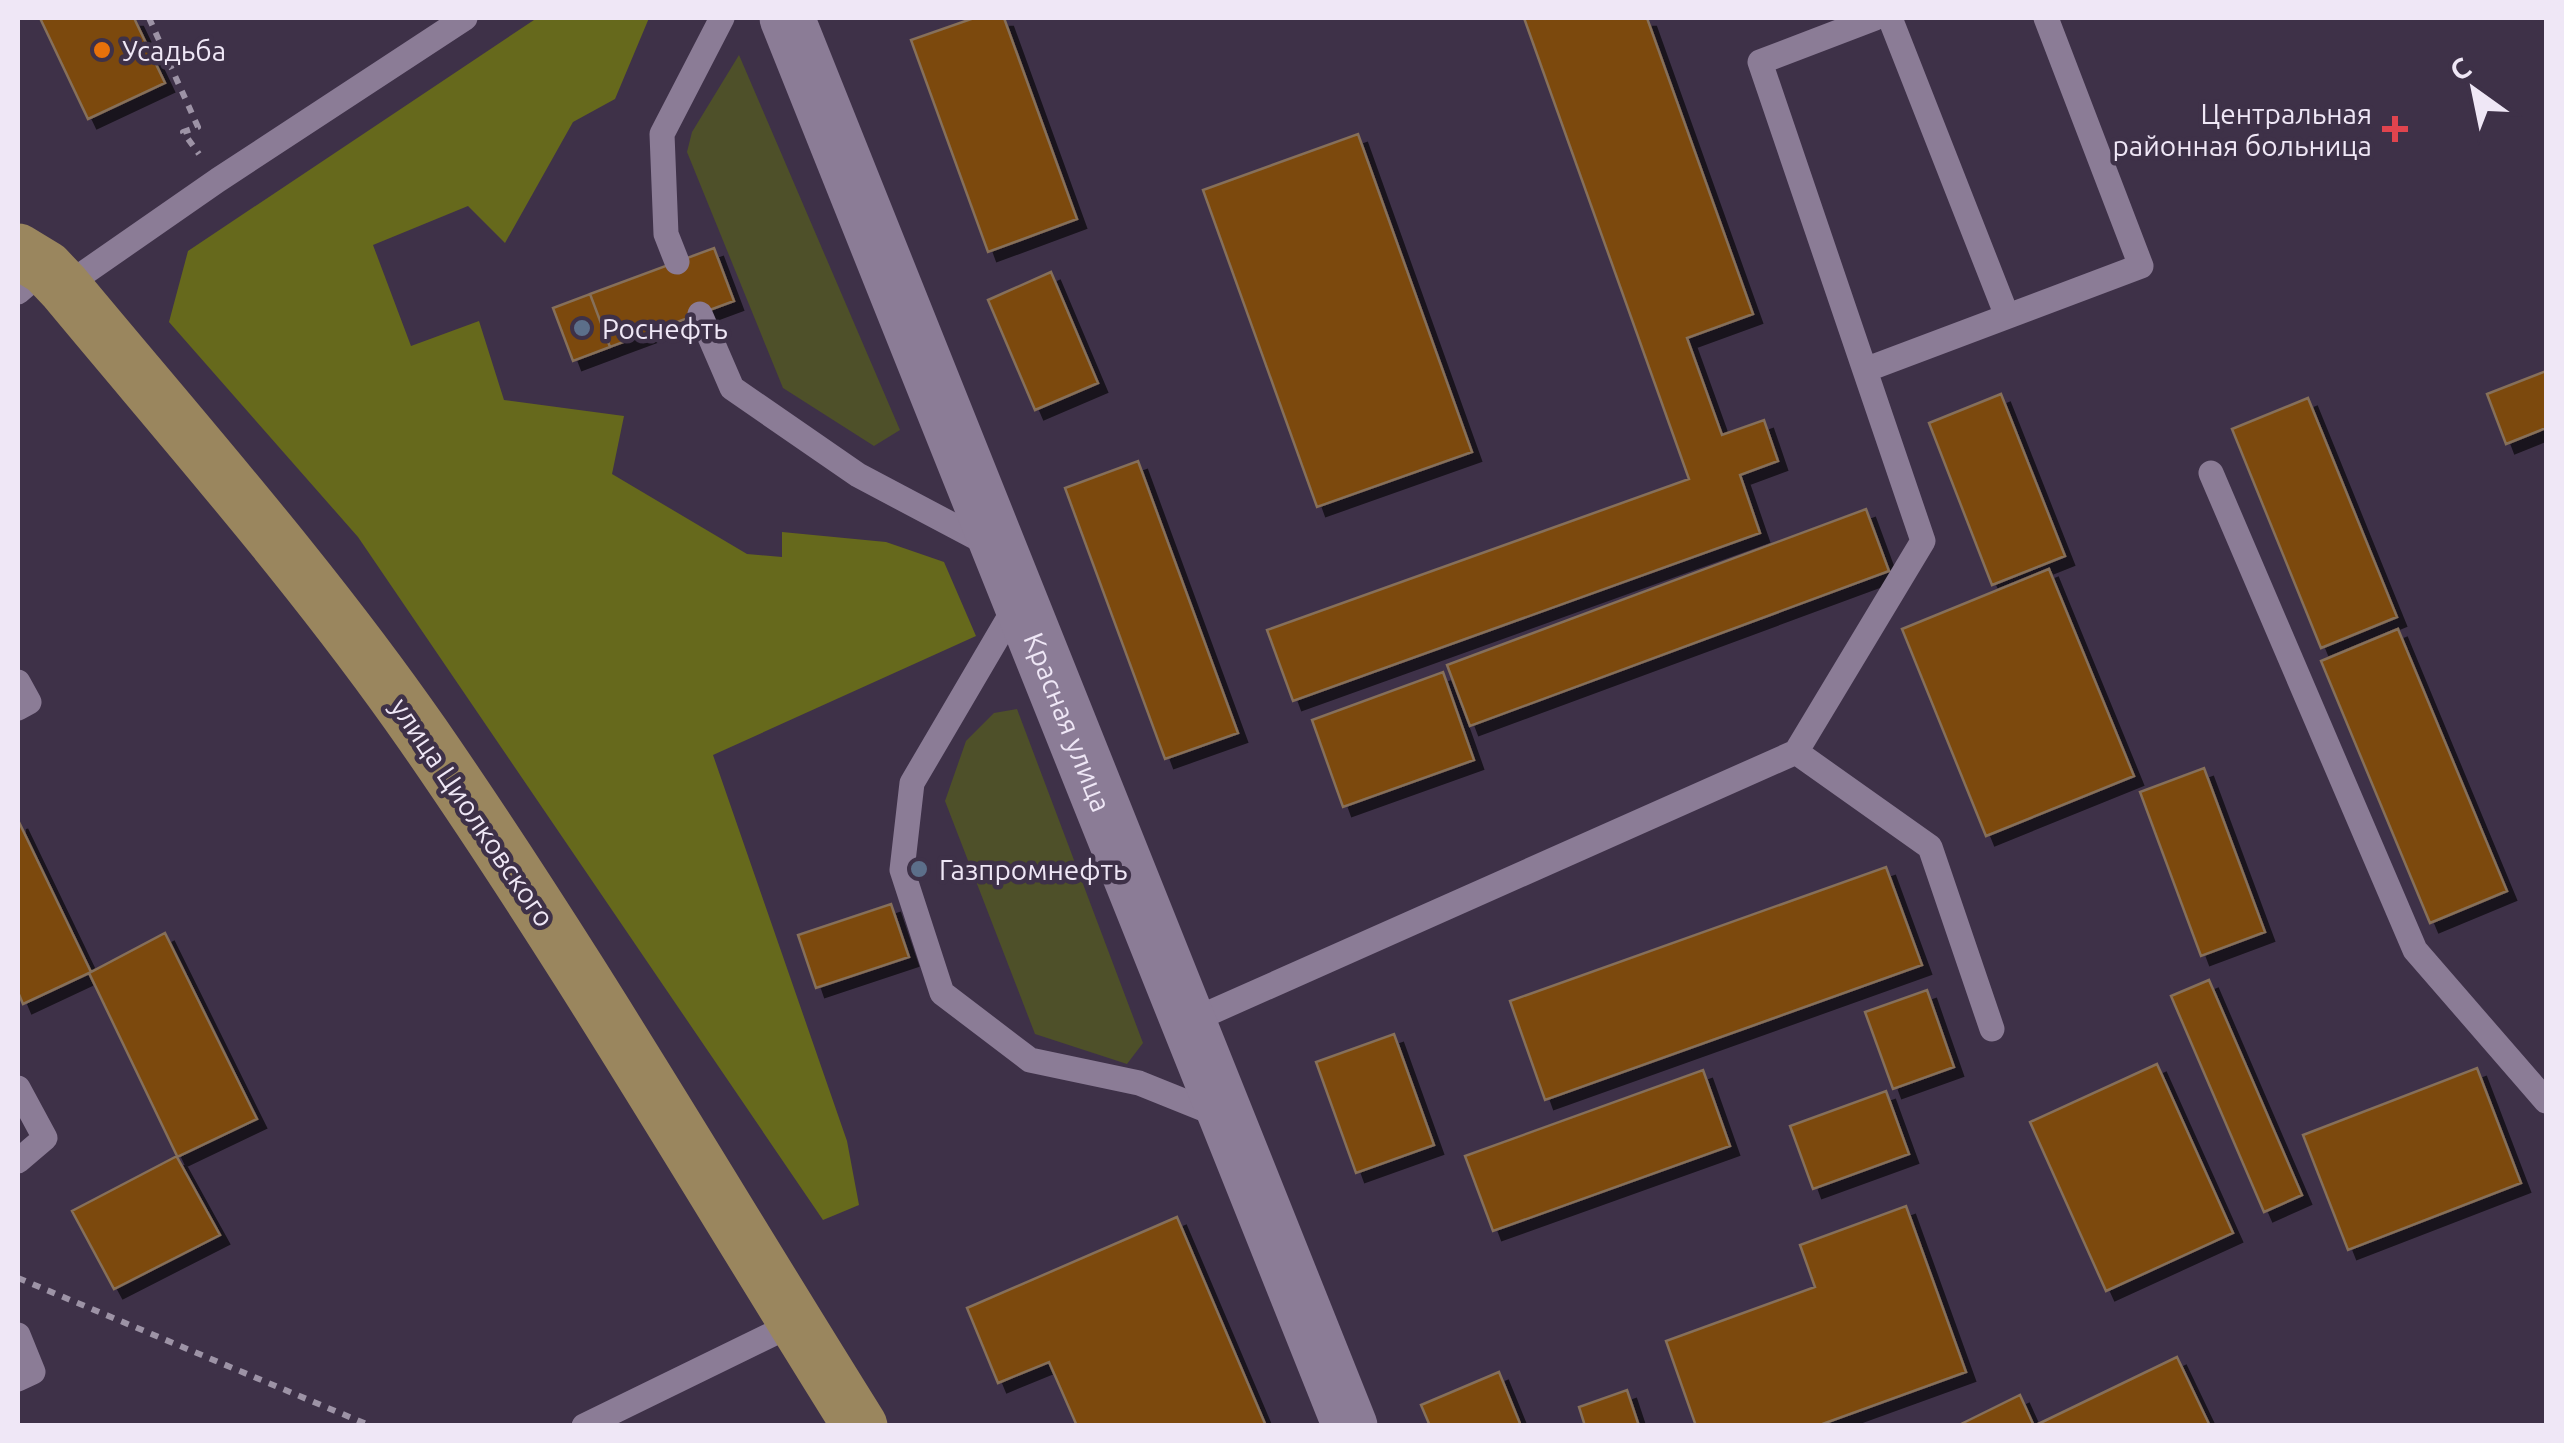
<svg xmlns="http://www.w3.org/2000/svg" width="2564" height="1443" font-family="Ubuntu,sans-serif">
<defs>
<filter id="shadow"><feDropShadow dx="9" dy="9" stdDeviation="0" flood-color="#0009"/></filter>
</defs>
<rect width="100%" height="100%" fill="#3e3148"/>
<!-- green -->
<path fill="#4e5029" d="M739 55 900 430 874 446 783 388 687 152 692 132Z
M1017 709 1143 1043 1127 1064 1035 1034 945 801 966 741 994 713Z"/>
<!-- forest -->
<path fill="#66691c" d="M537 18H649L615 99 573 122 505 243 468 206 373 245 411 346 479 321 504 400 624 416 612 474 747 554 782 557V532L886 542 944 562 976 636 713 755 847 1141 859 1205 823 1220 358 537 169 322 188 251Z"/>
<!-- building -->
<path fill="#7c4a0c" stroke="#866f5a" stroke-width="2.5" filter="url(#shadow)" d="M40 18H134L165 83 88 119Z
M974 18H1004L1077 219 988 252 911 40Z
M1524 18H1647L1753 314 1687 338 1722 435 1764 420 1778 461 1740 475 1760 533 1293 701 1267 630 1689 479Z
M1358 134 1472 452 1317 507 1203 190Z
M714 248 734 301 610 347 590 294Z
M1051 272 1098 383 1035 410 988 300Z
M590 294 610 347 573 361 553 308Z
M2546 371V428L2506 444 2487 394Z
M2001 394 2065 556 1992 585 1929 423Z
M2308 398 2397 617 2321 648 2232 429Z
M1138 461 1238 733 1165 759 1065 488Z
M1866 509 1889 571 1470 726 1447 665Z
M2049 569 2134 776 1986 836 1902 629Z
M2398 629 2507 891 2430 923 2321 661Z
M1443 672 1474 760 1343 807 1312 720Z
M2204 768 2265 932 2201 956 2140 792Z
M18 820 91 972 165 933 257 1119 177 1157 220 1235 114 1289 72 1211 177 1156 89 973 23 1004 18 992Z
M1886 867 1922 965 1545 1100 1510 1001Z
M891 904 909 957 816 988 798 935Z
M2209 980 2302 1195 2264 1212 2171 996Z
M1927 990 1954 1067 1893 1089 1865 1012Z
M1394 1034 1434 1145 1356 1173 1316 1062Z
M2157 1064 2233 1233 2106 1291 2030 1122Z
M2477 1068 2521 1183 2348 1250 2303 1135Z
M1703 1070 1730 1146 1493 1231 1465 1156Z
M1886 1091 1909 1154 1813 1189 1790 1126Z
M1906 1206 1966 1372 1817 1426H1696L1666 1341 1815 1287 1800 1245Z
M1177 1217 1266 1426H1077L1049 1362 998 1383 967 1308Z
M2177 1357 2209 1424 2206 1426H2034Z
M1499 1372 1521 1426H1430L1421 1405Z
M1627 1390 1639 1426H1585L1579 1407Z
M2020 1395 2034 1426H1957Z"/>
<g fill="none" stroke-linecap="round" stroke-linejoin="round">
<!-- path -->
<path stroke="#9d93a6" stroke-width="6" stroke-dasharray="8 8" stroke-linecap="butt" d="M149 18 198 127 183 132 199 154
M18 1278 371 1426"/>
<!-- lane -->
<path stroke="#8b7c96" stroke-width="25" d="M1890 18 2007 316
M677 262 666 234 662 134 722 18
M64 287 218 180 465 18
M18 292 46 268
M700 314 732 388 858 475 992 546
M1865 370 2141 266 2046 18
M2211 473 2415 950 2546 1101
M1017 604 912 783 902 870 942 993 1030 1060 1139 1083 1221 1116
M18 682 29 702 18 708
M1796 752 1930 847 1992 1029
M1189 1022 1796 752 1923 541 1760 62 1875 18
M18 1088 45 1138 18 1161
M18 1335 33 1372 18 1379
M584 1426 795 1323"/>
<!-- secondary -->
<path stroke="#8b7c96" stroke-width="55" id="s1" d="M787 18 1350 1426"/>
<!-- primary -->
<path stroke="#9a865e" stroke-width="55" d="M18 251 46 268 64 287C186 434 314 578 423 735 578 959 715 1195 860 1426"/>
</g>
<!-- markers -->
<circle fill="#e8710a" stroke="#3e3148" stroke-width="4" cx="102" cy="50" r="10"/>
<path fill="#e0444e" stroke="#3e3148" stroke-width="4" d="M2390 114h10v10h10v10h-10v10h-10v-10h-10v-10h10z"/>
<g fill="#5c6f8a" stroke="#3e3148" stroke-width="4">
<circle cx="582" cy="328" r="10"/>
<circle cx="919" cy="869" r="10"/>
</g>
<g text-anchor="middle" dominant-baseline="central" stroke-width="9" stroke-linejoin="round" paint-order="stroke">
<!-- poi labels -->
<g font-size="28" fill="#efe7f6" stroke="#3e3148" text-anchor="start">
<text x="122" y="50">Усадьба</text>
<text x="2372" y="113" text-anchor="end">Центральная<tspan x="2372" dy="32">районная больница</tspan></text>
<text x="602" y="328">Роснефть</text>
<text x="939" y="869">Газпромнефть</text>
</g>
<!-- street labels -->
<g font-size="28" fill="#efe7f6" stroke="#3e3148">
<text stroke="none"><textPath href="#s1" startOffset="758">Красная улица</textPath></text>
<text transform="translate(473 812) rotate(56)">улица Циолковского</text>
</g>
</g>
<!-- border -->
<rect width="2564" height="1443" fill="none" stroke="#efe7f6" stroke-width="40"/>
<!-- north arrow -->
<g transform="translate(2474 90) rotate(327)" stroke="#3e3148" stroke-width="8" paint-order="stroke">
<path d="M0-8L18 38L0 25L-18 38Z" fill="#efe7f6"/>
<text y="-15" font-size="28" font-weight="bold" text-anchor="middle" fill="#efe7f6">С</text>
</g>
</svg>
